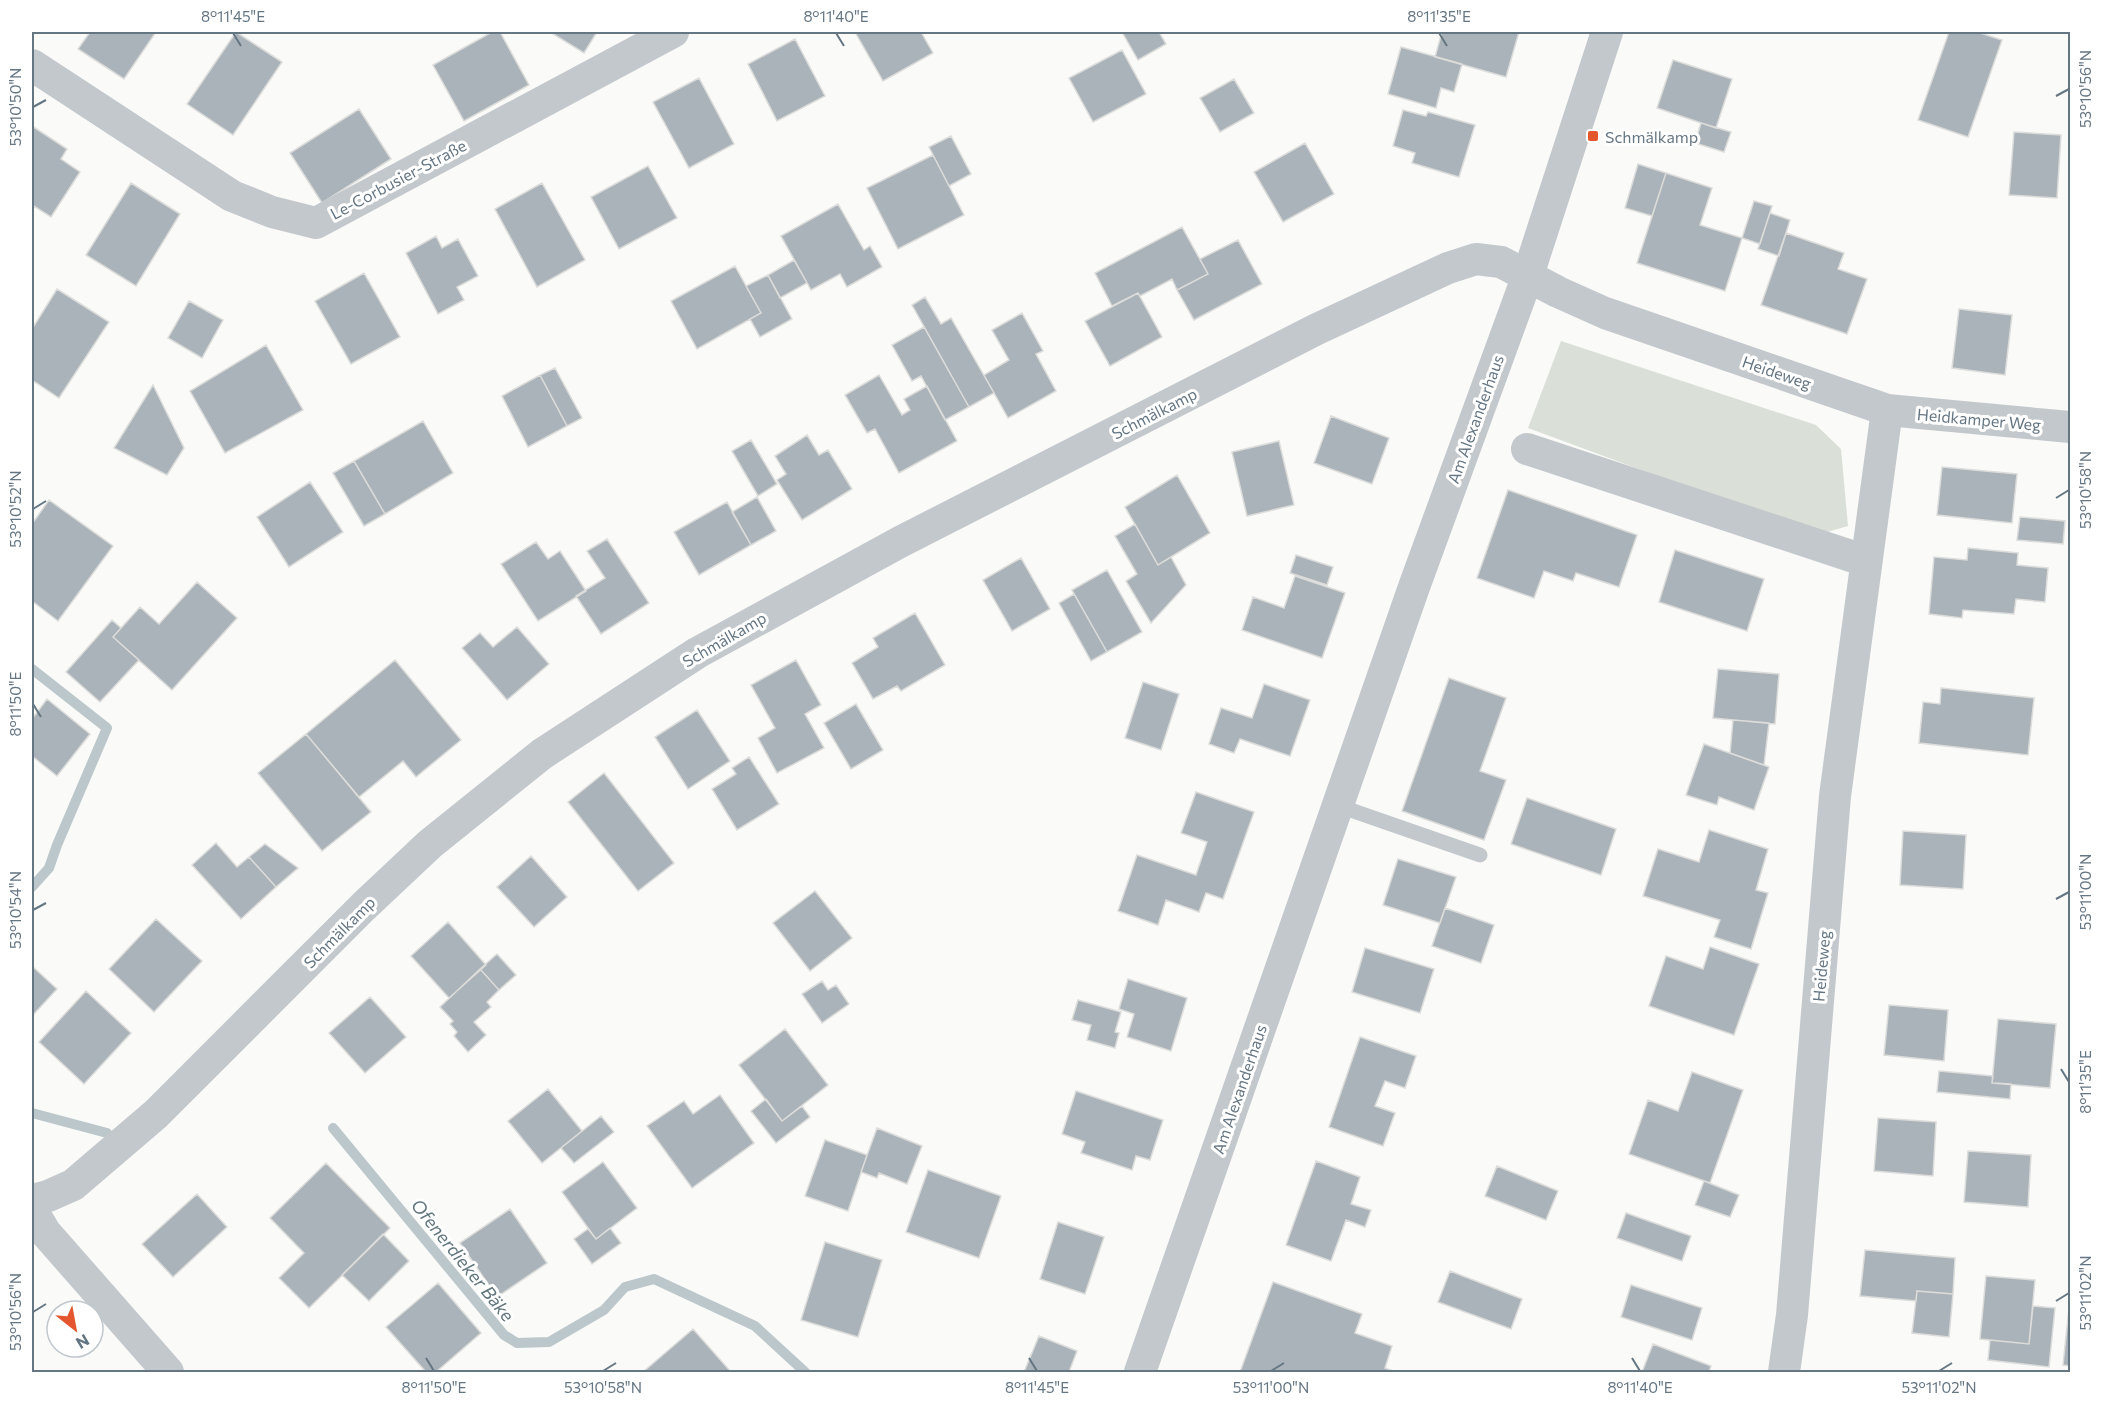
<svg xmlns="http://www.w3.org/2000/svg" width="2102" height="1404" font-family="Commissioner,sans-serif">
<rect width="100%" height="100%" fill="#fafaf8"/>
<!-- green -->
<path fill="#dadfd7" d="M1561 341 1816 425 1841 449 1848 526 1817 535 1528 428Z"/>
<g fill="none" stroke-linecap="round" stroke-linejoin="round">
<!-- stream -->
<path stroke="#bbc7cb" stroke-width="10" d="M32 669 107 728 57 845 49 868 32 887
M32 1113 107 1133
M333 1128 504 1335 517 1343 549 1342 604 1310 625 1287 654 1279 755 1326 805 1372"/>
</g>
<!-- building -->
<path fill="#aab3b9" stroke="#dcdcda" stroke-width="1.5" d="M90 32H156L124 79 78 49Z
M236 32 282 62 233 135 187 104Z
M492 32H500L529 85 464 121 433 65Z
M550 32H597L584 53Z
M855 32H921L933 53 883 81Z
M1122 32H1159L1166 44 1138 60Z
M1442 32H1519L1506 77 1435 57Z
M1949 32H1977L2002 40 1968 137 1918 120Z
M795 39 825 96 777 121 748 64Z
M1401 47 1462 64 1454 92 1441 88 1436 108 1388 94Z
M1122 50 1146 94 1093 122 1069 78Z
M1673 60 1732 79 1716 128 1657 108Z
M699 78 734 144 689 168 653 102Z
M1234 79 1254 113 1220 132 1200 98Z
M359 109 391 159 322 203 290 153Z
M1403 110 1426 116 1428 112 1475 125 1459 177 1412 163 1415 153 1393 146Z
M1701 123 1731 132 1724 152 1695 143Z
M32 126 67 149 61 159 80 172 51 217 34 206 32 210Z
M2014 132 2061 135 2057 198 2009 195Z
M951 136 971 174 949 186 929 147Z
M1305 143 1334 194 1283 222 1254 172Z
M933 155 964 215 898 249 867 188Z
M1638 164 1666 173 1652 216 1625 208Z
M648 166 677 218 619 249 591 197Z
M1666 173 1712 188 1700 225 1742 238 1725 291 1637 263Z
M131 183 180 214 136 286 86 255Z
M542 183 585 260 537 287 495 209Z
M1754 201 1772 206 1760 244 1742 238Z
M838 204 864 250 870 246 882 267 847 287 840 274 811 290 781 236Z
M1770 213 1790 220 1779 256 1758 249Z
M1182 227 1208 274 1177 290 1172 279 1140 296 1138 293 1112 306 1095 273Z
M1786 233 1844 253 1838 269 1867 279 1847 334 1761 305Z
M436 236 442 248 458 239 478 276 457 287 464 300 438 314 406 253Z
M1238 240 1262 284 1194 320 1177 290 1208 274 1200 259Z
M794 260 807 283 780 298 768 275Z
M735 266 761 313 697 349 671 301Z
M364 273 400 337 351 364 315 301Z
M768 275 792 319 760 337 750 319 761 313 746 286Z
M57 289 109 322 59 398 32 380V329Z
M1138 293 1162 337 1110 366 1085 321Z
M925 297 941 324 951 318 994 393 969 407 912 305Z
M189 301 223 320 202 358 168 338Z
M1959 309 2012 315 2005 375 1952 368Z
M1022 313 1043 351 1036 354 1056 391 1008 418 984 375 1009 360 992 330Z
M924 327 969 407 945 420 921 376 912 381 892 345Z
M266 345 303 410 225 453 190 391Z
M555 368 582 418 567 426 540 375Z
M540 375 567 426 528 447 502 396Z
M879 375 902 415 910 410 904 399 927 386 957 441 899 473 875 429 867 433 845 395Z
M153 385 184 448 167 475 114 448Z
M1331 416 1389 438 1372 484 1314 463Z
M423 421 453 473 385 514 354 461Z
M807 435 819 455 828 450 852 489 802 520 777 480 786 474 775 456Z
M751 440 777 484 758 496 732 451Z
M1279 441 1294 505 1247 516 1232 452Z
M354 461 385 514 364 526 333 473Z
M1942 467 2017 474 2012 523 1937 515Z
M1177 475 1210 533 1158 565 1125 507Z
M310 482 343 532 289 567 257 517Z
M1508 490 1637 535 1619 587 1576 573 1573 581 1544 571 1534 598 1477 578Z
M757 497 776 531 751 545 732 512Z
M49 500 113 546 58 621 32 601V524Z
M727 502 751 545 699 575 674 532Z
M2020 517 2065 521 2063 544 2017 540Z
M1135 524 1158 565 1171 557 1186 585 1151 623 1126 581 1137 574 1115 536Z
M607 539 649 603 601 634 576 596 605 578 587 551Z
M536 542 548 559 560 551 586 591 538 621 501 564Z
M1968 548 2018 553 2017 565 2048 568 2045 602 2016 599 2014 614 1963 610 1962 618 1929 614 1934 557 1967 560Z
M1675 550 1764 579 1747 631 1659 602Z
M1296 555 1333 567 1327 585 1290 573Z
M1021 558 1050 609 1012 631 983 580Z
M1107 570 1142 632 1107 652 1072 590Z
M1295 576 1345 593 1322 658 1242 630 1253 597 1284 608Z
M197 582 237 618 172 690 113 637 140 607 159 624Z
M1074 594 1107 652 1091 661 1059 603Z
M915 613 945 665 901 691 897 686 873 699 852 663 878 647 873 638Z
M112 620 121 628 113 637 139 660 100 702 66 672Z
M517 627 549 664 507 700 462 648 480 633 493 647Z
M395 660 461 740 416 777 403 761 359 797 306 734Z
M796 660 821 705 805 714 824 748 777 773 758 738 775 728 751 685Z
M1718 669 1779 674 1775 724 1713 718Z
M1449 678 1506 698 1480 771 1506 780 1484 840 1402 811Z
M1143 682 1179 694 1161 750 1125 738Z
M1264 684 1310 700 1290 756 1240 739 1234 753 1209 744 1221 708 1252 718Z
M1941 688 2034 698 2028 755 1919 743 1923 702 1940 704Z
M47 699 90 734 57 776 32 756V719Z
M856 704 883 750 851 769 824 723Z
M697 710 730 761 688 789 655 737Z
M1733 720 1769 723 1764 765 1730 753Z
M306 734 371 812 322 851 258 773Z
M1704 744 1769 767 1754 810 1719 797 1717 805 1686 795Z
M749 757 779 804 737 830 712 789 736 774 732 768Z
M604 773 674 863 638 891 568 802Z
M1196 792 1254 812 1223 899 1206 893 1199 912 1166 900 1158 925 1118 911 1137 855 1196 875 1207 842 1181 833Z
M1527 798 1616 829 1601 875 1511 844Z
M1709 830 1768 849 1756 890 1768 893 1751 949 1714 937 1720 920 1643 896 1658 849 1699 862Z
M1903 831 1966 835 1963 889 1900 885Z
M216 843 237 867 249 857 276 887 241 919 192 865Z
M265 844 298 868 276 887 249 857Z
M531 856 567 897 534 927 497 887Z
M1398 859 1456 877 1440 923 1383 905Z
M815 891 852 938 810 971 773 923Z
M1445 908 1494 925 1481 963 1432 946Z
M156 919 202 961 154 1012 109 969Z
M448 922 486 965 449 998 411 956Z
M1710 947 1759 964 1734 1035 1649 1006 1666 956 1703 969Z
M1365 948 1434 969 1420 1013 1352 992Z
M497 954 516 975 499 990 480 969Z
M32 966 57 989 32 1016Z
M480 969 499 990 487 1002 491 1007 474 1022 486 1035 468 1052 454 1036 457 1032 450 1024 453 1021 440 1007Z
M1128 979 1187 998 1171 1051 1127 1037 1134 1014 1119 1009Z
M822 981 828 990 836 985 849 1004 822 1023 802 994Z
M86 991 131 1033 84 1084 39 1042Z
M370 997 406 1037 365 1073 329 1033Z
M1078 1000 1121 1012 1115 1032 1119 1033 1115 1048 1087 1040 1091 1025 1072 1020Z
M1889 1005 1948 1010 1944 1061 1884 1055Z
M1998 1019 2056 1024 2050 1088 1992 1083Z
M785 1029 828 1085 782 1121 739 1065Z
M1360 1037 1416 1056 1405 1088 1385 1081 1375 1106 1395 1113 1383 1146 1329 1127Z
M1939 1071 1993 1076 1992 1083 2011 1084 2010 1099 1937 1092Z
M1692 1072 1743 1090 1710 1183 1629 1154 1648 1100 1678 1111Z
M548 1089 582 1131 542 1163 508 1121Z
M1076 1091 1163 1120 1150 1160 1136 1156 1132 1170 1081 1153 1085 1142 1062 1134Z
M720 1095 754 1143 692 1188 647 1126 684 1101 693 1114Z
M766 1099 782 1121 802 1106 810 1117 776 1143 751 1111Z
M601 1116 614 1132 574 1163 561 1148Z
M1878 1118 1936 1122 1933 1176 1874 1171Z
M877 1128 922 1146 907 1184 879 1173 877 1178 861 1172Z
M825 1140 867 1155 848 1211 805 1196Z
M1968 1151 2031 1155 2028 1207 1964 1202Z
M1316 1161 1360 1177 1351 1204 1371 1210 1365 1227 1346 1220 1331 1261 1286 1245Z
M603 1162 637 1208 596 1239 562 1192Z
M326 1163 390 1228 309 1308 279 1278 304 1253 270 1218Z
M1497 1166 1558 1191 1546 1220 1485 1196Z
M928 1170 1001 1196 979 1258 906 1232Z
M1704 1181 1739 1195 1730 1217 1695 1205Z
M197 1194 227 1227 173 1277 142 1244Z
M510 1209 547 1263 497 1297 460 1243Z
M1626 1213 1691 1236 1682 1261 1617 1238Z
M1058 1222 1104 1237 1085 1294 1040 1279Z
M610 1228 621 1243 592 1264 574 1239 588 1229 596 1239Z
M383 1234 409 1261 369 1301 342 1275Z
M825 1242 882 1260 858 1337 801 1320Z
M1865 1250 1955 1258 1953 1294 1917 1291 1916 1301 1860 1296Z
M1450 1271 1522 1299 1511 1329 1438 1302Z
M1986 1276 2035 1280 2029 1344 1980 1339Z
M1273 1282 1362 1314 1355 1333 1392 1346 1385 1368 1396 1372H1240Z
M438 1283 481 1333 436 1372H426L386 1327Z
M1631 1285 1702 1308 1692 1340 1621 1317Z
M1917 1291 1953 1294 1949 1337 1912 1333Z
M2070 1298V1366L2063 1365Z
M2033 1306 2055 1308 2049 1367 1988 1360 1990 1340 2029 1344Z
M693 1329 731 1372H643Z
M1039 1336 1077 1351 1069 1372H1024Z
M1653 1344 1711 1366 1709 1372H1642Z"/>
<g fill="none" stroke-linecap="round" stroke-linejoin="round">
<!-- lane -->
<path stroke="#c3c8cc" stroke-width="15" d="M1339 806 1480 855"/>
<!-- street -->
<path stroke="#c3c8cc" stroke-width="32" d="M32 65 232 196 272 212 316 223 673 32
M1887 410 2070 427
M1527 449 1866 561
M32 1200 48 1196 73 1185 156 1114 363 907 430 844 542 754 697 653 900 542 1317 329 1448 268 1476 259 1501 262 1558 292 1605 313 1887 410 1835 796 1792 1315 1784 1372
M32 1210 45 1232 168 1372
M1140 1372 1414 587 1528 275 1607 32"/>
</g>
<!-- ticks -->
<path fill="none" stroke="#657683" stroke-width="2" d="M233 33 241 46M836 33 844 46M1439 33 1447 46M2056 96 2069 89M33 107 46 100M2056 498 2069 490M33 509 46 501M33 704 41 717M2056 899 2069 892M33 910 46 903M2061 1069 2069 1082M2056 1301 2069 1293M33 1312 46 1304M426 1358 434 1371M1029 1358 1037 1371M1632 1358 1640 1371M603 1371 616 1363M1271 1371 1284 1363M1939 1371 1952 1363"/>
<!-- markers -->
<rect fill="#e4572e" stroke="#fff" stroke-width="2" x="1587" y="130" width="12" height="12" rx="3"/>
<g text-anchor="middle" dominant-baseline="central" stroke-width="6" stroke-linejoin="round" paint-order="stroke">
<!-- poi labels -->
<g font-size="16" fill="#657683" stroke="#fff" text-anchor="start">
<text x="1605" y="136">Schmälkamp</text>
</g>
<!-- street labels -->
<g font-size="16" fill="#657683" stroke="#fff">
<text transform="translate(398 179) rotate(-28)">Le-Corbusier-Straße</text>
<text transform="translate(1777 372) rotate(19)">Heideweg</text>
<text transform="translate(1154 413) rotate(-27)">Schmälkamp</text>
<text transform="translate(1475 419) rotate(-70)">Am Alexanderhaus</text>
<text transform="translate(1979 419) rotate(5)">Heidkamper Weg</text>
<text transform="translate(724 639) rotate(-30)">Schmälkamp</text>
<text transform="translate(339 932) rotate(-45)">Schmälkamp</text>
<text transform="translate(1821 966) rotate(-85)">Heideweg</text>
<text transform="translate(1239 1089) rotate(-71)">Am Alexanderhaus</text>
</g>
<!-- water labels -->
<g font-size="18" font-style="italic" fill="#60757c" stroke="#fff">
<text transform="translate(463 1260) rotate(51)">Ofenerdieker Bäke</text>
</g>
</g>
<!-- border -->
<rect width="2102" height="1404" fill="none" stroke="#ffffff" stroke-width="66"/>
<!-- north arrow -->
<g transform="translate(75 1329) rotate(149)"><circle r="28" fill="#ffffff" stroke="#c1c8cd" stroke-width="1.5"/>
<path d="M0-4.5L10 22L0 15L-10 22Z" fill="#e4572e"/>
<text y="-9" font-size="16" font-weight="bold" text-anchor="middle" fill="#657683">N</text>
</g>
<rect x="33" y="33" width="2036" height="1338" fill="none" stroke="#657683" stroke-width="2"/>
<g font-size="15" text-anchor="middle" fill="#657683">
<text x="233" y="22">8°11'45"E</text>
<text x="836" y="22">8°11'40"E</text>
<text x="1439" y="22">8°11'35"E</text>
<text transform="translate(2086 89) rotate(-90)" y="5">53°10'56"N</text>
<text transform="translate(16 107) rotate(-90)" y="5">53°10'50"N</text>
<text transform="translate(2086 490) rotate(-90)" y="5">53°10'58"N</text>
<text transform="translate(16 509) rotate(-90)" y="5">53°10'52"N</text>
<text transform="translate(16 704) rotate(-90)" y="5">8°11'50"E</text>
<text transform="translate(2086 892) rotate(-90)" y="5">53°11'00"N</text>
<text transform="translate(16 910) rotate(-90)" y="5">53°10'54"N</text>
<text transform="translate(2086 1082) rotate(-90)" y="5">8°11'35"E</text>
<text transform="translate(2086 1293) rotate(-90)" y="5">53°11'02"N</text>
<text transform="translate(16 1312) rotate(-90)" y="5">53°10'56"N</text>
<text x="434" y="1393">8°11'50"E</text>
<text x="603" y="1393">53°10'58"N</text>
<text x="1037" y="1393">8°11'45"E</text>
<text x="1271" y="1393">53°11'00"N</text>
<text x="1640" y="1393">8°11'40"E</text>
<text x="1939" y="1393">53°11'02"N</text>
</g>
</svg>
